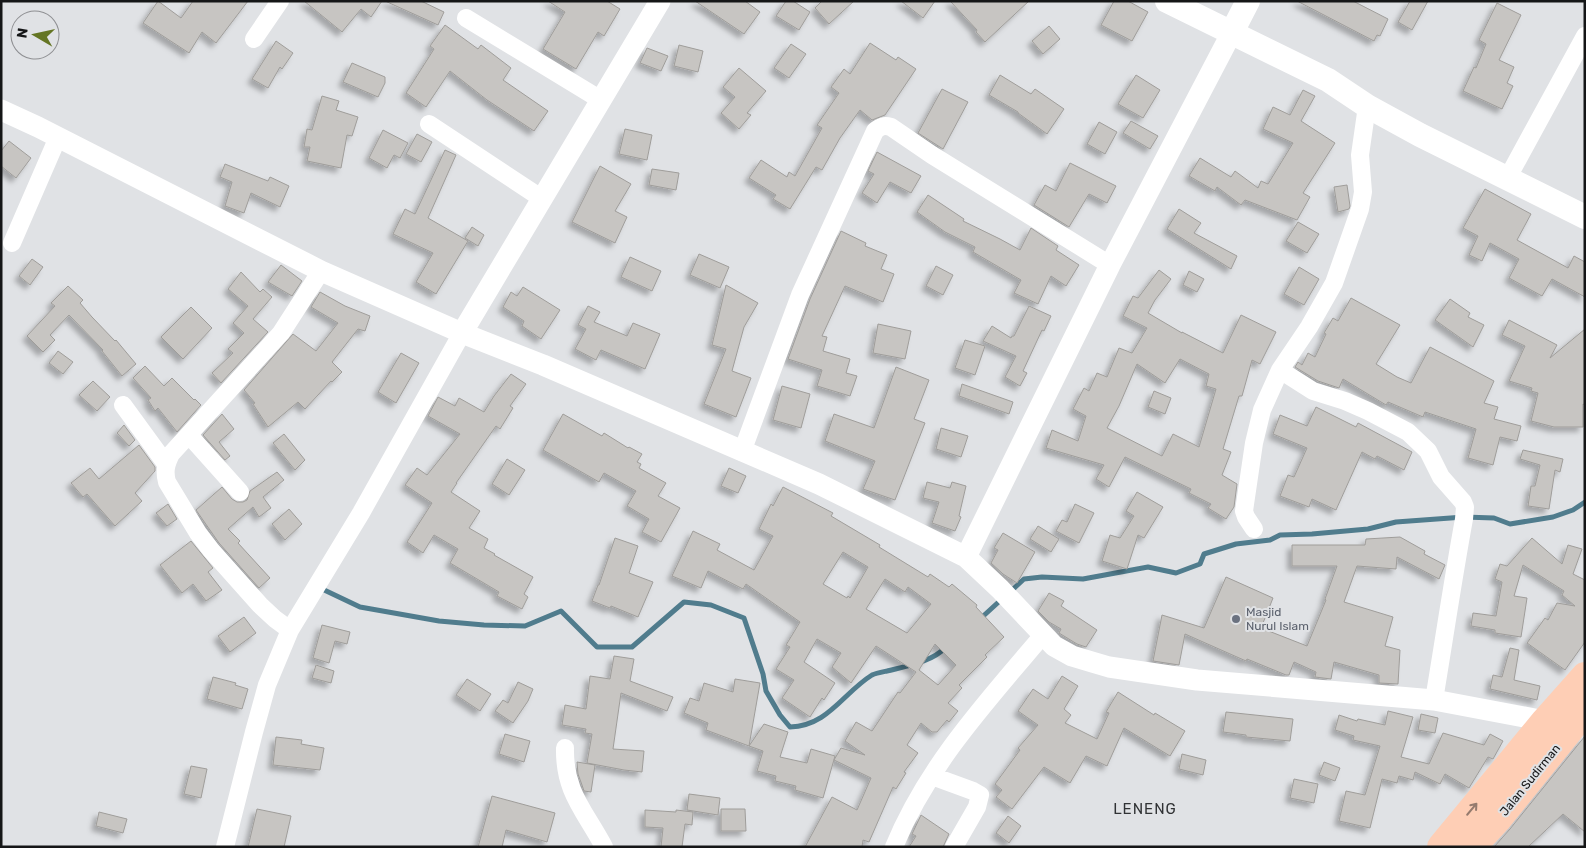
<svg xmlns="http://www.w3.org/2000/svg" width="1586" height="848" font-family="Rubik,sans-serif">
<defs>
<filter id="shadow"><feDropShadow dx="-4.5" dy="4.5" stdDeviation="2.5" flood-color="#0004"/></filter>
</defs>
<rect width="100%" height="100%" fill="#e0e2e5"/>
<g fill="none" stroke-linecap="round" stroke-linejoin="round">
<!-- stream -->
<path stroke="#507c8d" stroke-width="5" d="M320 588 360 607 439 621 484 625 525 626 561 611 597 647H632L684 602 711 605 744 618 763 674 766 691 780 715 790 727C828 726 843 693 872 675 876 673 882 672 887 671 907 666 932 662 946 647
M1010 592 1024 579 1042 577 1083 579 1148 567 1176 573 1200 564 1204 554 1236 544 1270 540 1280 535 1312 534 1368 529 1396 522 1464 517 1494 518 1510 524 1553 517 1573 510 1585 502
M980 619 1003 598"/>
</g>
<!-- building -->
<path fill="#c7c5c2" stroke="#9f9d9a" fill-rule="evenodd" filter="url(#shadow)" d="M158 1 181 18 193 1H248L216 43 202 32 189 53 143 23Z
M304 1H382L371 17 361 9 342 32Z
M385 1H421L444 12 438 25Z
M548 1H607L620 9 604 36 598 32 576 69 543 49 565 12Z
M695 1H745L760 12 744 34Z
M786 1H793L810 12 799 30 776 16Z
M822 1H854L829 24 815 8Z
M901 1H935L923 18Z
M950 1H1029L985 42 976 32 977 30Z
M1114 1H1128L1148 12 1132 41 1101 25Z
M1297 1H1353L1388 19 1380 36 1377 35 1374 41Z
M1410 1H1428L1412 30 1398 22Z
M1497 3 1521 15 1499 60 1514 67 1507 83 1513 86 1502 109 1463 91 1474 67 1476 68 1486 44 1479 40Z
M445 25 478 49 481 45 511 68 503 80 548 111 534 131 487 100 450 71 426 107 406 93 434 49 430 46Z
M1049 26 1060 39 1043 54 1032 41Z
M276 41 293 53 282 69 280 67 268 88 252 79Z
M870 43 896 60 898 57 916 69 885 115 872 120 860 110 840 138 822 170 816 167 790 209 773 199 776 195 749 178 761 160 787 177 789 172 795 176 822 128 817 125 839 93 831 87 844 69 850 74Z
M791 44 806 54 789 78 774 68Z
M679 45 703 51 698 72 674 66Z
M647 48 668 56 661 71 640 63Z
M352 63 385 77V83L378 97 343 82Z
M739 68 766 91 747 113 751 115 739 129 721 113 735 97 723 87Z
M1000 75 1031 94 1035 89 1064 109 1047 134 1018 113V112L989 95Z
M1136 75 1160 90 1143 118 1118 104Z
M942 89 968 102 943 149 918 133Z
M1303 90 1315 96 1301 121 1335 143 1303 193 1310 197 1297 220 1245 200 1241 205 1217 187 1215 191 1189 176 1200 158 1231 177 1235 171 1258 188 1261 181 1268 184 1293 143 1263 129 1273 107 1290 115Z
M322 96 339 101 336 110 358 117 352 136 347 135 341 168 307 161 310 147H304L307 129 312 130Z
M1131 121 1158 136 1150 149 1123 133Z
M1099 122 1117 132 1105 154 1087 144Z
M625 129 652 135 647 160 619 154Z
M383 130 408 143 400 158 394 155 387 168 369 158Z
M417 134 432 142 421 162 406 154Z
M9 141 31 158 16 178 1 166V151Z
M445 150 456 155 428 218 468 241 436 294 416 282 433 253 393 234 405 209 415 214Z
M877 152 921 176 911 193 890 182 877 203 862 193 874 174 868 171Z
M1070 163 1116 186 1107 203 1089 194 1069 227 1034 205 1045 185 1056 191Z
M225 164 268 181 270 177 289 186 280 207 251 193 244 213 225 206 232 182 220 177Z
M600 166 631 184 615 211 627 217 615 243 572 222Z
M652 169 679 173 676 190 649 185Z
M1347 185 1350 206 1349 209 1338 212 1334 187Z
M1485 189 1531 214 1517 240 1568 268 1574 256 1585 262V297L1552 279 1542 296 1509 278 1519 259 1490 243 1482 261 1469 255 1478 236 1463 228Z
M928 195 964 219 963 221 1000 239 1020 250 1031 228 1058 246 1056 250 1079 265 1066 286 1051 276 1038 304 1014 293 1021 280 973 252 975 247 945 232 917 212Z
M1179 209 1201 223 1194 233 1237 256 1231 269 1167 229Z
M1298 222 1319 234 1307 253 1286 241Z
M472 227 484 235 478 246 465 238Z
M841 231 866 243 865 246 887 255 881 269 894 274 883 302 845 286 822 336 827 337 823 351 850 359 846 373 857 376 850 396 817 386 822 370 788 359 810 299Z
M699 254 729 267 720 288 690 275Z
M630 257 661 271 652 291 621 277Z
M32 259 43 267 30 285 19 276Z
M281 265 302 281 292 296 268 282Z
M936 266 953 275 943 295 926 286Z
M1299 267 1319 279 1304 305 1284 294Z
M1159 270 1171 279 1155 300 1148 313 1182 333V332L1223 353 1241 315 1276 332 1260 364 1252 360 1242 396H1239L1223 449 1231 452 1222 475 1237 484 1234 507 1226 519 1208 508 1211 504 1189 493 1191 489 1125 457 1109 487 1096 479 1104 465 1046 448 1052 430 1078 441 1086 416 1073 409 1084 388 1089 391 1097 373 1107 377 1119 348 1132 353 1147 328 1123 316 1133 296 1138 298ZM1180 359 1209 374 1206 386 1216 389 1199 447 1173 434 1162 456 1107 428 1119 406 1137 364 1165 383Z
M1189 271 1204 279 1197 292 1183 285Z
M241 272 260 292 263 289 272 297 253 319 268 332 221 383 212 373 233 353 228 349 244 333 233 323 248 306 228 289Z
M726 285 758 303 744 327 732 371 751 378 736 417 704 404 726 349 712 345Z
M68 286 83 300 80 303 92 317 115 341 116 340 136 364 122 376 102 351 103 350 69 315 50 335 55 340 43 352 27 336 55 306 51 303Z
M523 287 560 310 541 339 522 326 524 321 503 307 511 292 517 296Z
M320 292 345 306 370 316 365 331 358 329 332 362 342 372 332 382 331 381 305 409 298 402 268 427 253 404 255 403 244 390 293 334 316 351 338 323 311 307Z
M1351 298 1400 325 1376 364 1397 377 1411 383 1430 347 1494 381 1484 403 1498 407 1494 419 1521 426 1517 441 1500 437 1493 465 1468 458 1476 429 1425 412 1423 417 1388 402 1386 405 1343 379 1339 388 1318 381 1295 367 1298 362 1302 365 1308 353 1315 357 1326 334 1324 333 1333 318 1338 321Z
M1450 299 1470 313 1468 317 1484 325 1473 347 1435 320Z
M588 306 600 312 594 322 627 336 633 323 660 334 645 369 601 350 596 360 575 349 586 329 578 325Z
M1029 306 1051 316 1044 331 1042 330 1023 371 1027 373 1020 386 1005 377 1016 356 983 341 992 326 1011 338 1012 336H1014Z
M191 307 212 328 183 359 161 337Z
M1509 320 1557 345 1550 358 1585 329V405L1583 404V427H1554L1531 421 1538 393 1531 391 1532 388 1509 381 1525 346 1502 335Z
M878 324 911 331 905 359 873 353Z
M965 340 985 346 975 375 955 368Z
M58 351 73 362 63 374 49 363Z
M401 353 419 363 396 403 378 392Z
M145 366 164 386 172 378 194 400 195 399 201 405 177 432 158 408 155 411 148 400 151 398 133 378Z
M896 367 929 380 914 419 925 423 895 500 863 489 875 461 825 441 834 414 874 428Z
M511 374 526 384 510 406 513 408 500 429 496 426 456 483H457L451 492 480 511 469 528 488 539 484 548 495 554 494 555 533 577 524 594 528 597 522 609 497 596 499 592 450 563 458 549 434 535 423 553 407 542 432 503 405 485 417 468 427 475 460 434 428 416 438 397 455 406 459 398 484 412 494 396Z
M93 381 110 397 97 411 79 395Z
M962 384 1013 402 1009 414 959 396Z
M782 386 810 394 801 428 773 420Z
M1154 391 1171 398 1165 414 1148 407Z
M1316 407 1356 427 1358 423 1412 452 1404 470 1377 456 1375 459 1362 452 1336 510 1312 499 1309 507 1280 496 1288 475 1294 477 1307 448 1273 434 1280 415 1307 426Z
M222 414 234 429 219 442 230 456 225 460 203 435Z
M563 414 602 436 604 433 628 448 629 447 642 454 637 462 641 464 639 468 666 483 658 496 680 508 661 542 642 532 649 519 627 506 636 491 604 473 599 482 543 450Z
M124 425 135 440 129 446 117 433Z
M941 428 968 436 961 457 936 449Z
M284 434 305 460 295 470 273 443Z
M139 445 155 467V471L135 493 142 501 115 526 87 494 83 497 71 483 90 468 99 479Z
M1523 450 1563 459 1560 472 1555 470 1549 509 1528 506 1531 486H1535L1540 465 1520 459Z
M507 459 525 470 509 495 492 484Z
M729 468 746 476 738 493 721 486Z
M277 472 284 480 263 497 271 508 259 517 253 507 228 529 240 541 238 543 270 578 259 588 219 543 196 510 222 487 232 499 237 502H243L247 500 250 491Z
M927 482 950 488 952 482 966 486 959 516 961 517 955 531 932 523 939 502 923 498Z
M783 487 833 513 831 516 880 545 879 547 928 577 930 574 949 587 952 584 977 605 976 607 1004 637 985 655 987 657 959 685 962 688 948 703 958 711 949 722 947 720 937 732H932L921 723 907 745 918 753 904 772 906 773 896 789 893 787 869 842 863 840 862 847H805L832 797 857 810 871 778 834 760 841 748 865 755 845 741 856 722 872 731 898 692 900 693 916 672 876 646 851 683 832 667 841 653 817 639 804 662 835 683 824 700 822 698 810 717 782 698 794 680 776 669 790 647 786 645 800 622 746 584 743 589 708 571 701 588 672 576 693 531 720 544 717 550 754 570 773 536 759 529 771 504 773 506ZM843 552 868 567 850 598 848 596 847 598 823 584ZM885 579 905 592 908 587 931 604 907 633 866 609ZM935 644 956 665 938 685 919 670Z
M1137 492 1163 507 1144 538 1138 535 1127 569 1102 561 1110 535 1120 538 1134 516 1126 511Z
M168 504 177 519 167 526 156 513Z
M1075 504 1094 513 1079 543 1056 531 1062 520 1067 522Z
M289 509 302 524 285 540 272 524Z
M1038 526 1059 539 1051 552 1030 539Z
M1003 533 1035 552 1017 583 1003 574 991 563 998 550 994 548Z
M1400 537 1425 551 1424 554 1445 565 1439 579 1397 557 1396 569 1357 566 1344 602 1393 617 1385 646 1400 650 1398 684 1379 683V675L1334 662 1331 679 1315 677 1316 672 1294 662 1289 675H1286L1247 659 1246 661 1185 634 1179 665 1153 661 1162 615 1204 628 1226 577 1273 598 1261 628 1307 646 1326 600 1325 599 1337 566H1292V545H1365L1366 539Z
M615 538 638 546 629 573 653 582 638 617 611 606 610 608 592 601 598 585H599Z
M1532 538 1562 564 1568 545 1582 549 1573 574 1585 580V642L1565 670 1527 643 1545 618 1548 620 1557 603 1575 606 1562 595 1564 591 1523 565 1514 596 1527 598 1521 637 1495 633V630L1471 626 1473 613 1496 616 1502 582 1495 579 1500 564 1507 566Z
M191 541 213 568 208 572 222 590 206 601 193 584 182 593 160 565Z
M1049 593 1064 601 1061 606 1097 630 1086 647 1077 644 1059 633 1061 629 1049 622 1038 611Z
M244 617 256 633 230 652 218 636Z
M322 625 350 632 347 644 335 641 329 663 313 658Z
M1510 648 1519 650 1514 680 1540 686 1537 700 1490 689 1493 675 1502 677Z
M614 656 634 659 630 681 673 697 667 711 621 693 613 749 644 751 642 772 624 770 587 763 592 734 585 733 586 729 562 725 565 705 586 709 590 676 610 679Z
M316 665 334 671 331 683 312 678Z
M1062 676 1078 686 1064 709 1071 715 1065 723 1097 739 1109 713 1106 712 1118 692 1154 715 1155 713 1185 731 1170 756 1124 728 1107 766 1086 756 1070 783 1044 767 1012 809 996 797 1002 790 995 784 1020 750 1018 748 1038 725 1018 711 1033 689 1048 699Z
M213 677 236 683 235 685 248 689 242 709 207 699Z
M467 679 491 694 480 711 456 695Z
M735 679 760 683 749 746 706 730 708 723 684 713 690 698 699 701 704 683 733 692Z
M518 682 533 689 528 701 513 723 495 711 503 700 508 703Z
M1388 711 1413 717 1401 757 1429 764 1443 733 1484 745 1490 734 1503 741 1493 759 1488 757 1469 788 1445 774 1440 784 1415 772 1413 780 1399 776 1397 783 1382 779 1370 828 1339 821 1346 791 1365 795 1380 746 1353 740 1354 736 1335 730 1339 715 1357 721 1358 719 1385 725Z
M1226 712 1293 719 1290 741 1246 737V735L1223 732Z
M1421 714 1438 718 1435 733 1418 730Z
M764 724 788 732 780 757 807 763 811 749 835 756 823 798 795 790 796 786 775 781 776 776 757 771 763 751 749 746Z
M505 734 530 741 524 762 499 754Z
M1585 736V832L1563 814 1528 847H1494L1510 829Z
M276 737 302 740 301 744 324 748 320 770 273 765Z
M1182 754 1206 760 1203 775 1179 769Z
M577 762 595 765 591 792 584 791 582 785 578 774Z
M1324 762 1340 768 1335 781 1319 775Z
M191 766 207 769 201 798 184 794Z
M1294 779 1318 784 1314 803 1290 798Z
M689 794 720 798 718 815 687 810Z
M492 796 555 813 547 842 506 830 502 847H478Z
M257 809 291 816 284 847H248Z
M721 809H745L746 831H721Z
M645 810 676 812V810L693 812 692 825 685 824 682 847H661L663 828 645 827Z
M99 812 127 819 123 833 96 826Z
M921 815 949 834 943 847H909L916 836 912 834Z
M1008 816 1021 826 1009 843 996 833Z"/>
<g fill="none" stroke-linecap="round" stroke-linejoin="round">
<!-- minor -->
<path stroke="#fff" stroke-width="18" d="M466 18 601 100
M254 39 280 1
M429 124 541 198
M1507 179 1585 36
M12 243 58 137
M1280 370 1313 391 1345 401 1368 411 1408 432 1428 451 1441 477 1463 502 1465 507 1464 519C1453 579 1444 640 1434 700
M123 405 166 464
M189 435 240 492
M742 452 800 295 875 131C881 126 884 125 891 127L932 155 1110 265
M1254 529 1246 517 1244 511 1254 443 1262 410 1280 370 1309 327 1334 283 1360 209 1363 192 1360 155 1367 106
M290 630 275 619 260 605 211 550 198 533 167 482C164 471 166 464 171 454L281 333 321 271
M565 748C564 792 585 811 604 847
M932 776 973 791 980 795 977 807 954 847
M225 847 254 732 267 685 290 630 361 513 462 333
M894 847C927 766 987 701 1043 635"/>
<!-- tertiary -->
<path stroke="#fff" stroke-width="21" d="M1232 32 1110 265 966 557 1000 589 1054 646 1072 656 1092 662 1109 667 1197 680 1434 700 1545 721
M1 110 38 127 321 271 462 333 543 365 819 484 966 557
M462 333 660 1"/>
<!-- secondary -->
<path stroke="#fff" stroke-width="24" d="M1167 1 1328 80 1367 106 1420 135 1585 217
M1232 32 1248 1"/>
<!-- primary -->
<path stroke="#feceb5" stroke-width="28" d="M1441 847 1545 721 1585 676
M1472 847 1498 819 1585 711"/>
</g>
<!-- one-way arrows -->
<defs><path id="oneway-shaft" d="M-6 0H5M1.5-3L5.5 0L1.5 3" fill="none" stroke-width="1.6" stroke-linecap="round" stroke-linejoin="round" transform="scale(1.25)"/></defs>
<use stroke="#957b6e" href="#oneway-shaft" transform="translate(1472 809) rotate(-50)"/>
<!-- markers -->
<circle fill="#6b7280" stroke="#e0e2e5" stroke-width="2" cx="1236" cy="619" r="5"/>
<g text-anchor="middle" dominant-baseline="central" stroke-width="4" stroke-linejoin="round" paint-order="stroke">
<!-- worship labels -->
<g font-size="12" fill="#5b616d" stroke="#e0e2e5" text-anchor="start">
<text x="1246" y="612">Masjid<tspan x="1246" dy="14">Nurul Islam</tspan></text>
</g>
<!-- street labels -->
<g font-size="12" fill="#151617" stroke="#e0e2e5">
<text transform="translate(1530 780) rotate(-51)">Jalan Sudirman</text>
</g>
<!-- quarter labels -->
<g font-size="15" letter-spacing="1" fill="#313335" stroke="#e0e2e5">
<text x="1145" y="809">LENENG</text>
</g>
</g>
<!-- border -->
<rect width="1586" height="848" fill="none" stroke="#151617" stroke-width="5"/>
<!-- north arrow -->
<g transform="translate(35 35) rotate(279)"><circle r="24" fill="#e0e2e5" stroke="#8f9093"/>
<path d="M0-4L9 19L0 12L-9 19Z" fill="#647523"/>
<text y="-8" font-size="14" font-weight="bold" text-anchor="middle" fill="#151617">N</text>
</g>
</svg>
